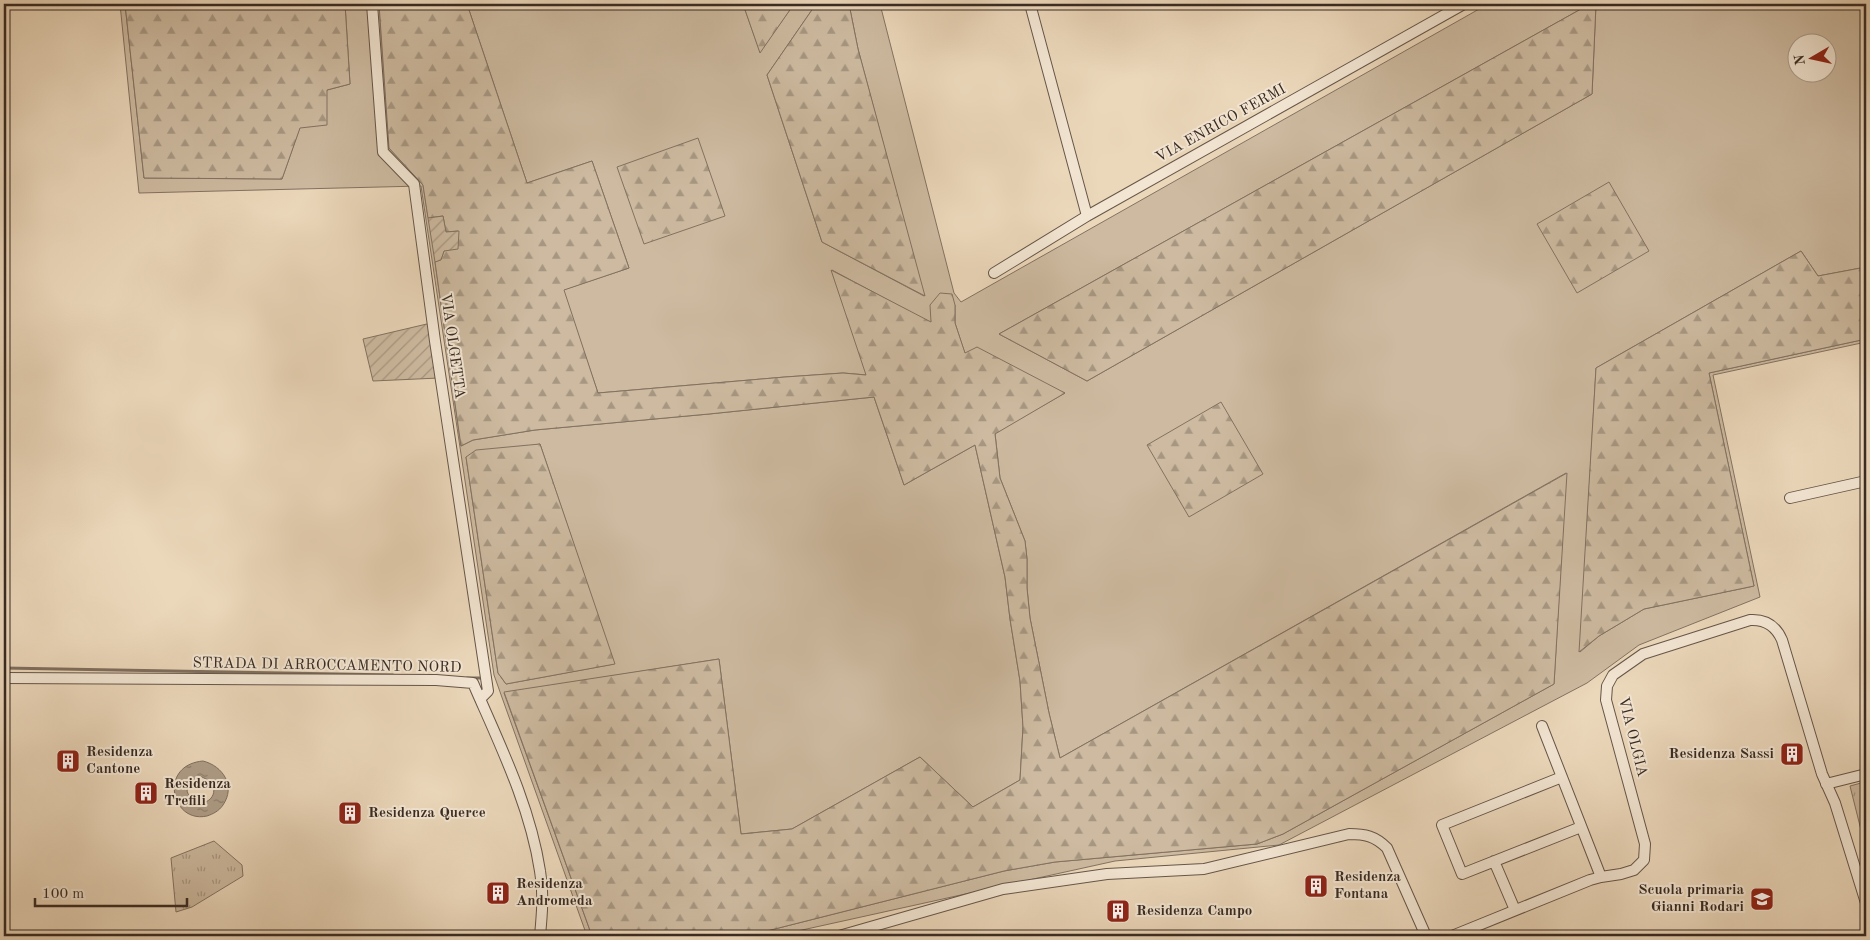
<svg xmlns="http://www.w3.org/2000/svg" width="1870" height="940" font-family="'Old Standard TT',serif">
<defs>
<pattern id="forest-firs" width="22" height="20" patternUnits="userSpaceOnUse" patternTransform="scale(1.25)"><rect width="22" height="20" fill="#cdbaa0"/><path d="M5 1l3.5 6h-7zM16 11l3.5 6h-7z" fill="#a79782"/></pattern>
<pattern id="park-tufts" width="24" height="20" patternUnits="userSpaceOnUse" patternTransform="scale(1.25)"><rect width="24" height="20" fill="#cdbaa0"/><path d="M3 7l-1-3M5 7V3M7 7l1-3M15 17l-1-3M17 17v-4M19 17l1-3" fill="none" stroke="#a79782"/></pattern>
<pattern id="garden-furrows" width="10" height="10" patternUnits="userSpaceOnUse" patternTransform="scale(1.25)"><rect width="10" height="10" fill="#cdbaa0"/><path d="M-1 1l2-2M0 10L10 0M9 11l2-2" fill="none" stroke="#a79782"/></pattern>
<pattern id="water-ripples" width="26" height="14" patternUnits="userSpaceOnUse" patternTransform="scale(1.25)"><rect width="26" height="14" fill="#ae9d87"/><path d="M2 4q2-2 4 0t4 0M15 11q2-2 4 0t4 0" fill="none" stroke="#8f806e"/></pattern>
</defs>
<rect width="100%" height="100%" fill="#ebd7ba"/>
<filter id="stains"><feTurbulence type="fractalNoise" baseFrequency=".004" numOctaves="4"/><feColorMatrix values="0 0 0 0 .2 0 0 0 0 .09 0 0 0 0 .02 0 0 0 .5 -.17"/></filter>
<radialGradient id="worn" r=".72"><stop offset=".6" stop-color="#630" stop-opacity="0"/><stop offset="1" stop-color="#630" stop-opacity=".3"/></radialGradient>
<!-- grass -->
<path fill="#cdbaa0" stroke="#837262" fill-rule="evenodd" d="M120 4H125L144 178 282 179 300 127 327 90 350 84 345 4H379L389 148 423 185 428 217 443 216 458 249 435 262 461 446 473 440 535 430 709 414 874 397 904 485 975 445 1005 577 1010 619 1020 681 1023 727 1020 780 973 807 920 757 792 829 741 834 719 659 504 693 592 936H587L494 675 421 186 139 193ZM540 444 614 664 506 684 498 673 466 457Z
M467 4H743L760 52 794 4H816L767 75 822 242 924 296 858 49 849 4H880L954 293 961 302 1488 4H1590L999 334 1087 381 1592 94 1596 4H1866V267L1818 276 1801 251 1596 368 1580 652 1599 636 1644 609 1754 586 1709 373 1866 339V342L1713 375 1760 597 1639 645 1587 683 1279 845 1115 861 775 936H747L1004 871 1055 862 1257 844 1283 834 1554 684 1566 473 1060 758 1049 713 1030 618 1027 588V559L1025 541 1000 478 995 433 1065 393 965 354 955 323V305L931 323 832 270 867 375 843 373 785 377 598 393 563 290 629 268 592 161 527 183ZM1798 42H1828V72H1798Z"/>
<!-- forest -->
<path fill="url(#forest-firs)" stroke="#837262" d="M125 4H345L350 84 327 90V125L300 128 282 179 144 178Z
M379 4H467L527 183 592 161 629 268 564 290 598 393 785 377 843 373 866 375 831 270 931 322 930 305 940 293 952 294 955 305V323L965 353 977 347 1065 393 995 434 1000 478 1025 541 1027 559V588L1030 618 1049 713 1060 758 1567 473 1554 684 1283 834 1257 844 1055 862 1004 871 747 936H592L504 692 719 659 741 834 792 829 920 757 973 807 1020 780 1023 727 1020 681 1010 619 1005 577 975 445 904 485 874 397 709 414 535 430 473 440 461 446 435 262 441 259 444 251 458 231 446 232 443 216 428 218 423 185 389 148Z
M743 4H794L760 53Z
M816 4H849L858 49 925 296 822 242 767 75Z
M1590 4H1596L1592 94 1087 381 999 334Z
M698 138 725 216 644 244 617 167Z
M1609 182 1649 251 1577 293 1537 224Z
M1801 251 1818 276 1866 267V339L1709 373 1754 586 1644 609 1599 636 1579 652 1596 368Z
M1221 402 1263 474 1189 517 1147 445Z
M540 444 615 664 506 684 498 673 466 457 476 450Z"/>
<!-- park -->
<path fill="url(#park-tufts)" stroke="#837262" d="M1861 783 1866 805V850L1850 786Z
M214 841 242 865 243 876 192 907 176 912 171 858Z"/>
<!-- garden -->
<path fill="url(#garden-furrows)" stroke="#837262" d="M443 216 446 232 459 231 458 249 444 251 441 260 435 262 428 218Z
M431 323 439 378 373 381 363 339Z"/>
<!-- water -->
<path fill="url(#water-ripples)" stroke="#7f6f5f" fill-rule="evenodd" d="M203 761C223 766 236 786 223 805 219 811 213 814 207 816 171 824 158 765 203 761ZM200 776 210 781C224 799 195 814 187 791L190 782Z"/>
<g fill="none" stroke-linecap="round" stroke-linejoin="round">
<!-- stream -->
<path stroke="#7f6f5f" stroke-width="3" d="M4 668 393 675
M467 678H481"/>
<!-- street casing -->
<g stroke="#665649" stroke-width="12">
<path id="street" d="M372 4 383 152 414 184 435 341 488 691 480 699
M1030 4 1087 216
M994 273 1087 216 1464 4
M1790 498 1866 481
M4 678 436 680 473 683C499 743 530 805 540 871 544 893 542 914 540 936
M1542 726 1601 877
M1562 777 1442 825 1462 874 1581 827
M1826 784 1866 774
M1494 861 1515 910
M839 936 1003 889 1107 874 1204 869 1349 834C1365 834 1375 836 1387 848L1426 936
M1452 936 1590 880 1601 877 1621 874 1634 870 1644 860 1645 844 1606 700 1607 686 1613 675 1643 654 1750 620C1766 619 1776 626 1782 640L1822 774 1835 803 1866 903"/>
</g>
<!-- street -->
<use href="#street" stroke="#f2e5d2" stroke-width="10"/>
</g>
<!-- icons -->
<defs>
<g id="building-square" transform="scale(1.25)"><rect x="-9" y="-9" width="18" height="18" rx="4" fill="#8f2418" stroke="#f2e5d2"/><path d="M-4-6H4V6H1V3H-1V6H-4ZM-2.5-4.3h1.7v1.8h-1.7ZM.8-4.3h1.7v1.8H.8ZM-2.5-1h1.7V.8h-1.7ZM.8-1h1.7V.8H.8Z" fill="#fff"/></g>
<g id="school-square" transform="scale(1.25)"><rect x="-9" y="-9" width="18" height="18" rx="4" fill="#8f2418" stroke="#f2e5d2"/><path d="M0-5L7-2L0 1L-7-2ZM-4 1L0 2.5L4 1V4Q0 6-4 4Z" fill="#fff"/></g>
</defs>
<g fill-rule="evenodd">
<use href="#building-square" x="1792" y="754"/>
<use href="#building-square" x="68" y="761"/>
<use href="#building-square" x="146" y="793"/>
<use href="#building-square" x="350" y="813"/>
<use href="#building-square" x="1316" y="886"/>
<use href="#building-square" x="498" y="893"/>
<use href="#school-square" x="1762" y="899"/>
<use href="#building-square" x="1118" y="911"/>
</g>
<g text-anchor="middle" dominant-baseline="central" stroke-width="4" stroke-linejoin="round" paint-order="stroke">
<!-- street labels -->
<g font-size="15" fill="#392b23" stroke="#f2e5d2">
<text transform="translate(1221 124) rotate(-29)">VIA ENRICO FERMI</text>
<text transform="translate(452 346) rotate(82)">VIA OLGETTA</text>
<text transform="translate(327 666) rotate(1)">STRADA DI ARROCCAMENTO NORD</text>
<text transform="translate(1632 737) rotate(76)">VIA OLGIA</text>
</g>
<!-- poi labels -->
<g font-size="15" font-weight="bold" fill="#392b23" stroke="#f2e5d2" text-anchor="start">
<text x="86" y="752">Residenza<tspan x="86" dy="17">Cantone</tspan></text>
<text x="1774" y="754" text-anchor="end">Residenza Sassi</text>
<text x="164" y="784">Residenza<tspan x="164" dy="17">Trefili</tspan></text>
<text x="368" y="813">Residenza Querce</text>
<text x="1334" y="877">Residenza<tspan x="1334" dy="17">Fontana</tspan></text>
<text x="516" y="884">Residenza<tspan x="516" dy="17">Andromeda</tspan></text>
<text x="1744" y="890" text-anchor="end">Scuola primaria<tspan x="1744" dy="17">Gianni Rodari</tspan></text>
<text x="1136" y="911">Residenza Campo</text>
</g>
</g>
<!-- margin -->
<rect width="1870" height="940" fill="none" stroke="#ebd7ba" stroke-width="20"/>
<rect x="5" y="5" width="1860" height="930" fill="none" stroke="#392b23" stroke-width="2.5"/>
<rect x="10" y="10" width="1850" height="920" fill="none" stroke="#392b23"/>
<!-- north arrow -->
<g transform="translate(1812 58) rotate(261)"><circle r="24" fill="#f2e5d2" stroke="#a89b8c"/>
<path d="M0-4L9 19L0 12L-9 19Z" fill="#8f2418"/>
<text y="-8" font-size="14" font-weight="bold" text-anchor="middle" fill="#392b23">N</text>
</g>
<!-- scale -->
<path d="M35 898v8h152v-8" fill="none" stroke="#392b23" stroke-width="2.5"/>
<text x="42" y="898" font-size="15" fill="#392b23" stroke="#f2e5d2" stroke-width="4" paint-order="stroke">100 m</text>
<rect width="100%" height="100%" filter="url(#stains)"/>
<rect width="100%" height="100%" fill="url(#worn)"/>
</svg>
